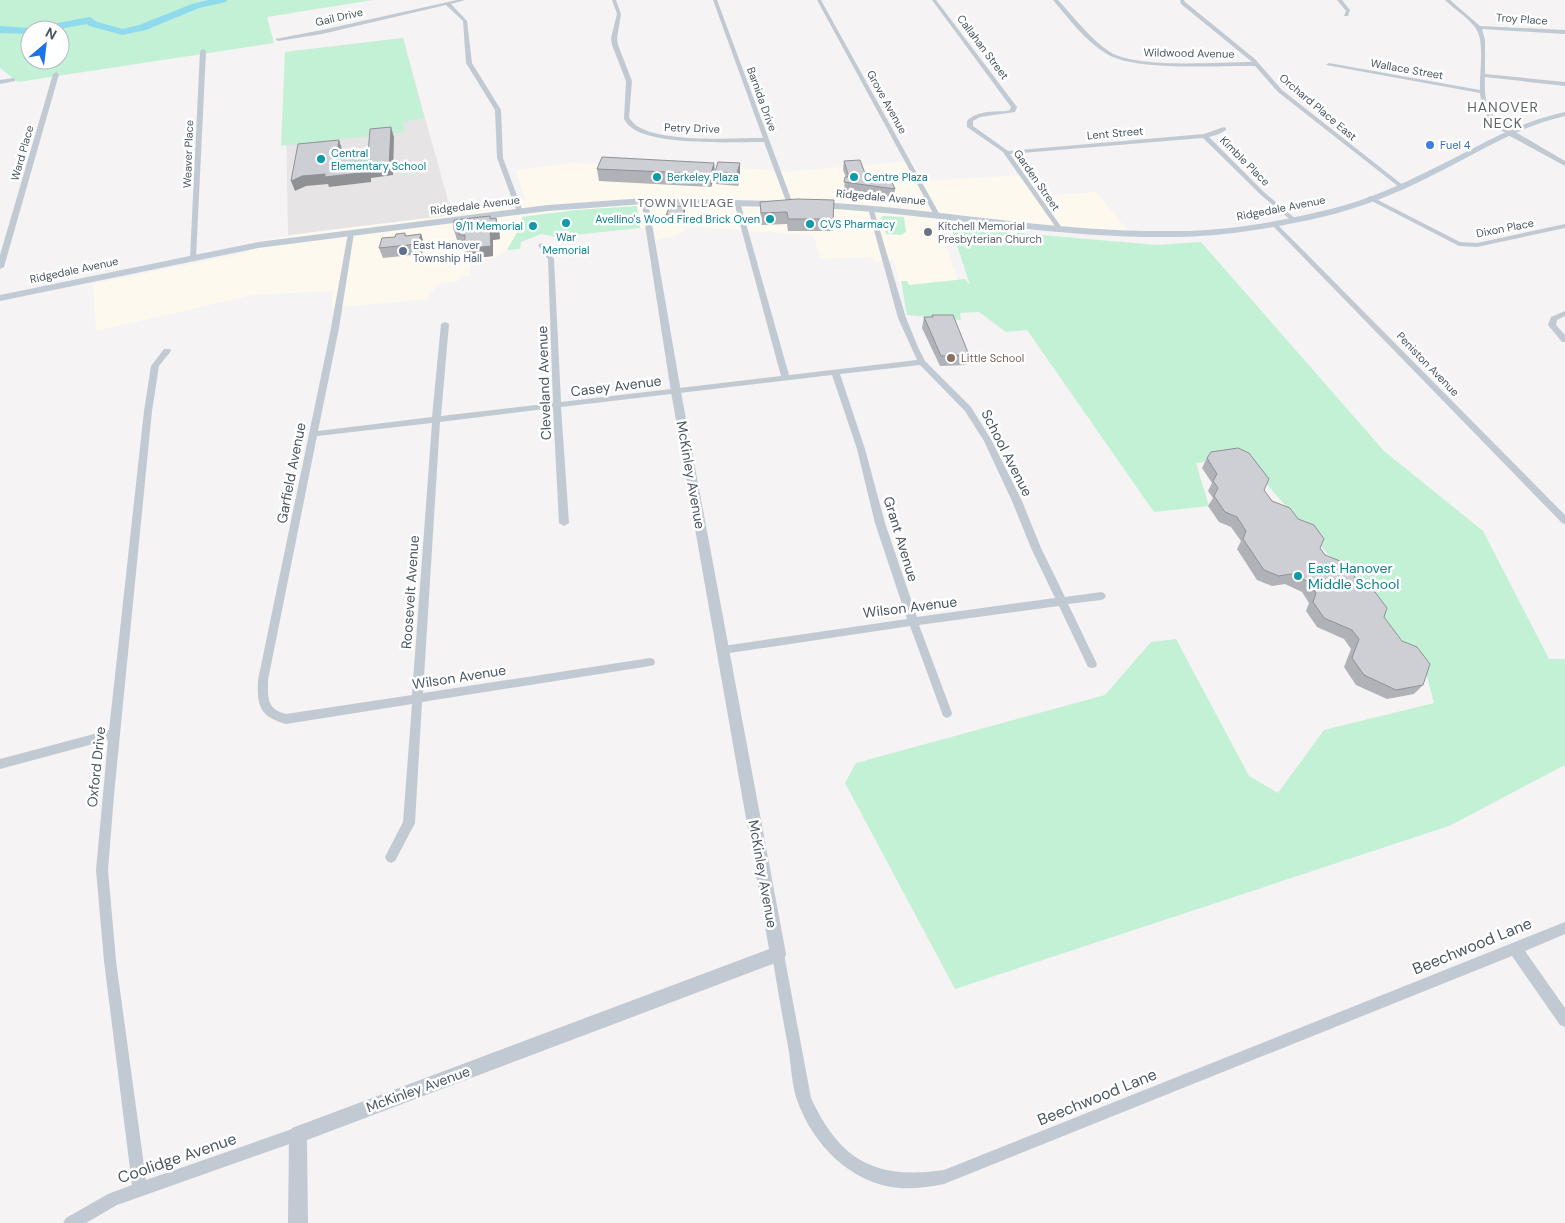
<svg xmlns="http://www.w3.org/2000/svg" width="1565" height="1223" font-family="'DM Sans',sans-serif">
<rect width="100%" height="100%" fill="#f5f3f3"/>
<!-- commercial -->
<path fill="#fdf9ef" d="M911 161 928 181 1021 175 1036 196 1096 192 1125 227 1127 237 939 223 958 281 901 289 894 260 875 262 873 257 821 259 813 235 690 227 679 234 656 240 654 228H640L636 206 521 216 522 222 507 250 495 258 468 261 470 262V276L460 277 459 281 443 283V281L429 294 428 299 331 308 333 291 253 295 96 331 93 284 249 252 250 242 525 200 516 170 572 163 759 169 784 172Z"/>
<!-- education -->
<path fill="#e6e4e5" d="M403 38 452 215 288 235 285 52Z"/>
<!-- green -->
<path fill="#c3f1d5" fill-rule="evenodd" d="M0 0H373L267 17 274 43 18 82 0 68ZM30 30H60V60H30Z
M403 38 424 118 403 122 404 132 281 146 285 52Z
M637 206 640 228 555 237 541 234 521 242 520 249 507 250 522 224V217L575 210Z
M883 216 904 217 906 232 901 235 886 234 881 218Z
M951 227 1156 245 1201 242 1384 451 1483 531 1549 659H1565V765L1449 826 955 989 845 783 856 763 1105 695 1151 642 1176 639 1249 776 1278 793 1324 730 1434 703 1424 665 1244 458 1196 463 1209 506 1154 512 1027 330 1006 332 979 312 960 313 961 320 907 315 901 281H907L909 285 965 279 970 285Z"/>
<g fill="none" stroke-linecap="round" stroke-linejoin="round">
<!-- river -->
<path fill="#90daee" fill-rule="evenodd" d="M208 0H227L226 2 199 8 146 30 123 35 89 26 87 24 54 30H30V34L0 33V26L31 28 90 17 97 22 123 29 139 25 192 4Z"/>
<!-- minor -->
<path fill="#c1cad2" fill-rule="evenodd" d="M457 0H465L451 4 467 21 472 63 501 110 503 158 523 212 522 213 517 212 497 158 495 110 466 63 463 21 446 5 322 34 278 41 275 39 322 30Z
M612 0H616L621 14 617 38 618 45 632 81 629 118C631 120 634 124 637 126 664 143 731 138 763 138L713 0H717L793 204 792 205 787 204 764 142C733 142 657 146 632 128 629 126 626 122 624 119L626 81 612 45 611 38 617 14Z
M817 0H821L940 215 939 216 934 215Z
M932 0H936L1017 107 1015 112 980 117 973 121V126L1008 151 1204 134 1224 127 1226 128V130L1219 134 1209 137 1265 193 1297 220 1292 221 1261 195 1203 138 1010 154 1062 228 1057 229 1003 152 967 127V121C978 110 993 112 1007 111L1010 110 1011 107Z
M1053 0H1058C1074 17 1090 39 1110 52 1138 69 1218 62 1252 62L1181 4 1180 0H1184L1185 2 1255 59 1282 90 1404 186 1399 187 1278 92 1255 66C1218 65 1137 72 1107 54 1086 42 1068 18 1053 0Z
M1337 0H1342L1350 10 1348 16H1344L1346 11Z
M1445 0H1450L1480 26 1565 30V34L1482 29 1485 40V74L1565 82V86L1485 77C1484 104 1488 116 1511 131V133C1493 133 1481 109 1480 93L1326 65 1329 63 1480 90C1479 72 1486 39 1474 26 1466 16 1454 9 1445 0Z
M203 49 206 51 196 258 193 260 190 258 200 51Z
M56 72 59 74 4 267 0 269V255L53 74Z
M13 78 15 79V81L0 84V80Z
M1370 196 1460 242 1477 243 1565 224V228L1477 247 1459 246 1368 199 1367 198Z
M737 200 740 202 789 375 917 360 898 318 868 208 873 207 906 318 918 347 925 361 971 407 992 441 1022 501 1041 548 1065 597 1101 592 1104 593 1106 596 1104 599 1101 600 1068 604 1097 664 1096 667 1092 668 1088 667 1059 606 919 625 952 713 951 716 947 718 943 716 942 713 910 626 723 654 719 653 718 650 719 647 723 646 907 619 875 523 857 449 832 375 561 407 569 523 564 526 559 523 553 408 440 422 423 693 650 658 654 659 655 662 654 665 650 666 422 702 415 823 395 861 391 863 387 861 385 857 403 822 412 704 286 724C259 716 257 706 258 680L331 328 348 233 351 231 354 233 339 328 318 431 432 417 441 324 445 322 449 324 441 416 553 403 548 259 538 245 541 243 543 244 554 259 561 402 781 376 734 202ZM920 365 965 411 984 441 1012 501 1031 548 1055 598 917 617 885 523 865 449 840 374ZM432 423 412 695 286 714C266 709 268 697 268 680L317 436Z
M1274 222 1276 223 1565 515V524L1562 523 1272 225V223Z
M1565 311V316L1557 320 1556 325 1565 335V342H1562L1548 325 1551 317Z
M164 349H170L171 351 159 366 152 411 114 795 108 870 116 961 146 1180 298 1127 303 1129 305 1134 303 1139 298 1141 117 1205 86 1223H63L66 1218 108 1194 132 1185 104 961 96 870 108 740 0 769V759L109 730 144 411 151 366Z
M1565 922V934L1525 951 1565 1008V1027L1560 1025 1512 956 944 1184C929 1187 914 1189 899 1188 850 1183 813 1145 797 1100 792 1085 791 1067 789 1052 783 1019 777 987 772 954L773 949 778 948 783 949 784 954 811 1098C840 1161 876 1180 944 1170Z"/>
<!-- tertiary -->
<path fill="#c1cad2" fill-rule="evenodd" d="M1506 130H1512L1565 161V166L1506 134Z
M641 199 648 201 681 392 786 954 784 960 778 962 307 1140 308 1223H288L289 1134 292 1128 769 949 671 392Z"/>
<!-- secondary -->
<path fill="#c1cbd6" fill-rule="evenodd" d="M1565 112V116C1516 127 1476 154 1431 176 1396 194 1360 208 1322 217 1274 228 1225 236 1176 237 1056 239 937 214 817 208L813 205 817 202C937 208 1056 233 1176 231 1224 231 1272 223 1318 212 1355 204 1390 190 1424 173 1471 151 1513 123 1565 112Z
M644 198 778 201 782 204 778 207 644 204 548 211 258 248 0 301V295L258 242 548 205Z"/>
</g>
<!-- wall -->
<path fill="#b0b2b7" d="M844 161 866 176 895 189 894 198 844 192 845 177H846L843 170Z
M714 163 715 176 711 187 599 181 597 169Z
M740 163V176L738 186 716 184 715 172Z
M834 200 833 231H788L787 224 761 225 760 202Z
M685 206V213L683 222 667 221 666 215Z
M496 218 499 228 500 239 493 240V256L467 259 465 245H462L460 240H457L454 230 490 219Z
M405 233 406 236 421 234 424 244 422 254 383 258 379 248 395 237Z
M932 315 969 355 967 365 940 366 922 328 924 317H931Z
M1207 458 1264 490 1272 501 1320 548 1325 555 1384 617 1423 685 1414 694 1387 699 1356 685 1344 667 1351 649 1344 639 1317 627 1306 611 1309 603 1302 592 1285 584 1272 586 1257 580 1237 549 1241 541 1231 527 1219 522 1208 506 1213 498 1208 491 1212 483 1202 468Z"/>
<!-- shaded-wall -->
<path fill="#909195" d="M391 127 394 137 393 175 371 178V182L329 187 328 184 306 186 295 191 291 181 302 176 368 169Z
M339 140 342 149 340 168 336 158Z
M714 163 715 176 711 187V174Z
M740 163V176L738 186 737 173Z
M685 206V213L683 222V215Z
M496 218 499 228 500 239 493 240V256L467 259 464 249 490 230Z
M421 234 424 244 422 254 418 244Z"/>
<!-- building -->
<path fill="#cdcfd5" stroke="#909195" d="M391 127 389 166 368 169V172L325 177V174L302 176 291 181 298 144 339 140 336 158 368 155 370 129Z
M602 157 714 163 711 174 597 169Z
M860 160 866 176 890 178 895 189 844 182 845 177H849L844 161Z
M718 162 740 163 737 173 715 172Z
M797 199 834 200 833 219H788L787 212 761 213 760 202Z
M670 206H685L683 215H666Z
M490 216V219L496 218 497 229 490 230 491 246 464 249 465 235H459V229L454 230V220Z
M405 233V236L421 234 418 244 379 248 382 238 395 237 396 234Z
M932 315H953L969 355 941 356 924 317H933Z
M1238 448 1249 453 1269 479 1264 490 1272 501 1290 508 1298 519 1314 525 1324 539 1320 548 1325 555 1345 563 1361 586 1375 592 1387 608 1384 617 1402 641 1417 647 1430 664 1423 685 1396 690 1364 675 1352 658 1359 639 1352 630 1324 618 1313 602 1316 593 1309 582 1291 574 1279 576 1264 570 1243 539 1246 531 1237 517 1225 512 1214 496 1218 488 1213 481 1217 474 1207 458 1211 452Z"/>
<!-- markers -->
<circle fill="#3f7fe0" stroke="#fff" stroke-width="2" cx="1430" cy="145" r="5"/>
<g fill="#0f9aa8" stroke="#fff" stroke-width="2">
<circle cx="321" cy="159" r="5"/>
<circle cx="657" cy="177" r="5"/>
<circle cx="854" cy="177" r="5"/>
<circle cx="770" cy="219" r="5"/>
<circle cx="566" cy="223" r="5"/>
<circle cx="810" cy="224" r="5"/>
<circle cx="533" cy="226" r="5"/>
<circle cx="1298" cy="576" r="5"/>
</g>
<circle fill="#6b7280" stroke="#fff" stroke-width="2" cx="928" cy="232" r="5"/>
<circle fill="#5c6f8a" stroke="#fff" stroke-width="2" cx="403" cy="251" r="5"/>
<circle fill="#8d6e63" stroke="#fff" stroke-width="2" cx="951" cy="358" r="5"/>
<g text-anchor="middle" dominant-baseline="central" stroke-width="5" stroke-linejoin="round" paint-order="stroke">
<!-- far-street labels -->
<g font-size="11" fill="#4a5661" stroke="#fff">
<text transform="translate(339 17) rotate(-13)">Gail Drive</text>
<text transform="translate(1522 19) rotate(4)">Troy Place</text>
<text transform="translate(983 47) rotate(53)">Callahan Street</text>
<text transform="translate(1189 53) rotate(1)">Wildwood Avenue</text>
<text transform="translate(1407 69) rotate(10)">Wallace Street</text>
<text transform="translate(762 99) rotate(70)">Barnida Drive</text>
<text transform="translate(887 102) rotate(61)">Grove Avenue</text>
<text transform="translate(1318 107) rotate(40)">Orchard Place East</text>
<text transform="translate(692 128) rotate(2)">Petry Drive</text>
<text transform="translate(1115 133) rotate(-5)">Lent Street</text>
<text transform="translate(22 153) rotate(-74)">Ward Place</text>
<text transform="translate(188 154) rotate(-88)">Weaver Place</text>
<text transform="translate(1245 161) rotate(45)">Kimble Place</text>
<text transform="translate(1037 180) rotate(55)">Garden Street</text>
<text transform="translate(881 197) rotate(5)">Ridgedale Avenue</text>
<text transform="translate(475 205) rotate(-7)">Ridgedale Avenue</text>
<text transform="translate(1281 208) rotate(-11)">Ridgedale Avenue</text>
<text transform="translate(1505 228) rotate(-11)">Dixon Place</text>
<text transform="translate(74 270) rotate(-12)">Ridgedale Avenue</text>
<text transform="translate(1428 364) rotate(46)">Peniston Avenue</text>
</g>
<!-- far-shop labels -->
<g font-size="11" fill="#366cbe" stroke="#fff" text-anchor="start">
<text x="1440" y="145">Fuel 4</text>
</g>
<!-- far-culture labels -->
<g font-size="11" fill="#0d838f" stroke="#fff" text-anchor="start">
<text x="331" y="153">Central<tspan x="331" dy="13">Elementary School</tspan></text>
<text x="667" y="177">Berkeley Plaza</text>
<text x="864" y="177">Centre Plaza</text>
<text x="760" y="219" text-anchor="end">Avellino's Wood Fired Brick Oven</text>
<text x="820" y="224">CVS Pharmacy</text>
<text x="523" y="226" text-anchor="end">9/11 Memorial</text>
<text x="566" y="237" text-anchor="middle">War<tspan x="566" dy="13">Memorial</tspan></text>
</g>
<!-- far-worship labels -->
<g font-size="11" fill="#5b616d" stroke="#fff" text-anchor="start">
<text x="938" y="226">Kitchell Memorial<tspan x="938" dy="13">Presbyterian Church</tspan></text>
</g>
<!-- far-service labels -->
<g font-size="11" fill="#4e5e75" stroke="#fff" text-anchor="start">
<text x="413" y="245">East Hanover<tspan x="413" dy="13">Township Hall</tspan></text>
</g>
<!-- far-education labels -->
<g font-size="11" fill="#785e54" stroke="#fff" text-anchor="start">
<text x="961" y="358">Little School</text>
</g>
<!-- far-neighbourhood labels -->
<g font-size="12" letter-spacing="1" fill="#5f6368" stroke="#fff">
<text x="686" y="203">TOWN VILLAGE</text>
</g>
<!-- far-quarter labels -->
<g font-size="14" letter-spacing="1" fill="#5f6368" stroke="#fff">
<text x="1503" y="107">HANOVER<tspan x="1503" dy="16">NECK</tspan></text>
</g>
<!-- street labels -->
<g font-size="14" fill="#4a5661" stroke="#fff">
<text transform="translate(544 383) rotate(-92)">Cleveland Avenue</text>
<text transform="translate(616 386) rotate(-7)">Casey Avenue</text>
<text transform="translate(1007 453) rotate(63)">School Avenue</text>
<text transform="translate(291 473) rotate(-79)">Garfield Avenue</text>
<text transform="translate(691 475) rotate(80)">McKinley Avenue</text>
<text transform="translate(901 539) rotate(73)">Grant Avenue</text>
<text transform="translate(410 592) rotate(-86)">Roosevelt Avenue</text>
<text transform="translate(910 607) rotate(-7)">Wilson Avenue</text>
<text transform="translate(459 677) rotate(-9)">Wilson Avenue</text>
<text transform="translate(96 767) rotate(-84)">Oxford Drive</text>
<text transform="translate(763 874) rotate(80)">McKinley Avenue</text>
<text transform="translate(418 1089) rotate(-20)">McKinley Avenue</text>
</g>
<!-- culture labels -->
<g font-size="14" fill="#0d838f" stroke="#fff" text-anchor="start">
<text x="1308" y="568">East Hanover<tspan x="1308" dy="16">Middle School</tspan></text>
</g>
<!-- near-street labels -->
<g font-size="16" fill="#4a5661" stroke="#fff">
<text transform="translate(1472 946) rotate(-22)">Beechwood Lane</text>
<text transform="translate(1097 1097) rotate(-22)">Beechwood Lane</text>
<text transform="translate(177 1158) rotate(-19)">Coolidge Avenue</text>
</g>
</g>
<!-- north arrow -->
<g transform="translate(45 45) rotate(28)"><circle r="24" fill="#ffffff" stroke="#b7bbc0"/>
<path d="M0-4L9 19L0 12L-9 19Z" fill="#1a73e8"/>
<text y="-8" font-size="14" font-weight="bold" text-anchor="middle" fill="#4a5661">N</text>
</g>
</svg>
